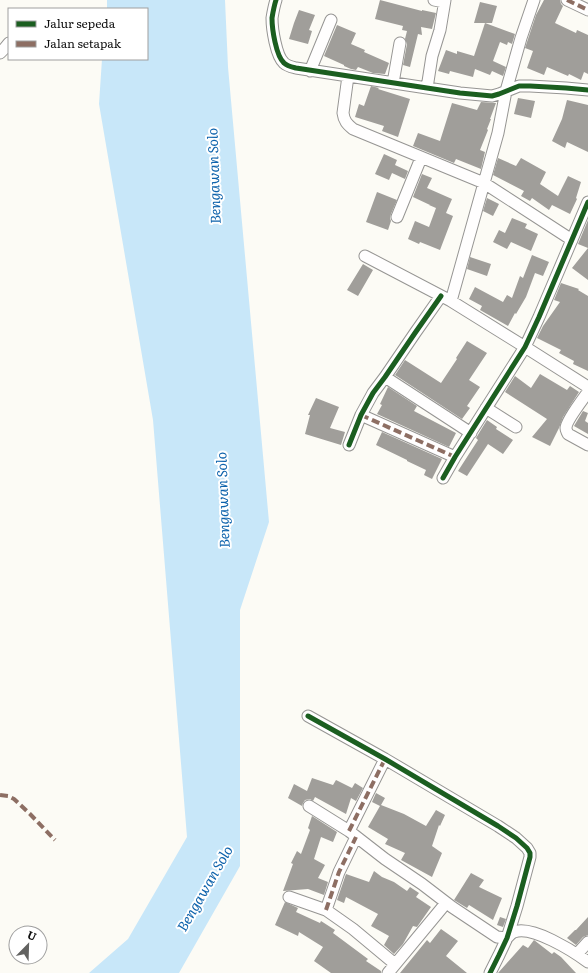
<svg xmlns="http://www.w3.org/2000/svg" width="588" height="973" font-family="Literata,serif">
<rect width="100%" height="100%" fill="#fcfbf5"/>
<!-- water -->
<path fill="#c8e7f9" d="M107 0H225L228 67 269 522 240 610V866L179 973H89L128 939 187 837 153 420 99 104 102 59H147V9H107Z"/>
<!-- building -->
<path fill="#a09e9a" d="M380 0 422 11V10L436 13 432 29 421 27 422 35 418 34 410 67 403 65 407 44 405 39 407 31 402 30 403 26 375 19Z
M544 0H560L561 4 563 6 555 23 576 33 577 30 588 35V74L584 72 581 80 569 74 568 76 547 67 544 75 527 68 533 51 525 48 536 15Z
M480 2 497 6 492 23H474Z
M299 10 315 15 309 30 312 31 308 44 289 39 294 23Z
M485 23 515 34 512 44 508 42 507 45 500 42 493 61 506 67 503 76 492 71 490 75 475 69 473 77 450 71 449 74 438 71 446 50 457 54V51L474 56Z
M337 25 356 33 351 44 365 50 364 52 389 63 385 74 373 73 358 67 356 70 351 69 344 66V65L324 56Z
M371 86 379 88 378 89 410 99 398 137 382 131 384 126 355 117 359 104 364 106Z
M518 98 535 101 531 118 514 114Z
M567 100 588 105V152L567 142 565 148 552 141 562 119Z
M481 102 496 103 490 119H491L487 129 488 130 480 150 485 152 481 169 456 159 454 163 413 146 418 133 440 141 452 103 477 110Z
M384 154 397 160 395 165 408 171 405 179 392 173 389 180 375 174Z
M498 158 516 166 521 158 546 172 540 184 558 196 568 176 581 182 576 198 577 199 570 214 552 205 549 210 532 198 530 201 521 196 524 191 493 175Z
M422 174 432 178 427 188 452 199 446 213 453 216 440 250 420 242 419 244 408 239 415 221 429 227 436 208 429 205H430L413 197Z
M377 192 397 200 391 214 390 218 391 221 388 230 366 222Z
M487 198 499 204 493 216 483 211Z
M512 218 527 224 525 228 538 234 531 251 511 242 507 249 493 242 499 230 505 233Z
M588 220V280L572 268 588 248 578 244Z
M532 255 549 262 543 276 535 273 526 297 516 314 515 313 508 326 480 310 482 306 469 299 475 287 503 302 507 295 512 298 520 276 523 278Z
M470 257 491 264 487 276 467 269Z
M363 264 373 270 358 296 347 290Z
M561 283 579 289 578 290 588 296V371L573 364 574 361 559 353 561 350 537 338 543 326 560 302 554 300Z
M467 341 487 353 469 380 480 387 467 406 470 408 462 419 395 375 405 360 441 383 457 359 456 358Z
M540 374 567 390 570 386 579 392 563 417 559 428 550 446 532 437 547 419 505 392 515 376 531 388Z
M388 387 417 406 414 411 456 433 449 447 377 414 382 405 380 404Z
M316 398 339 407 330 428 345 432 341 445 305 434 310 415H308Z
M583 411 588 413 585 421 588 423V434L574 426Z
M487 420 497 427 496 429 513 440 503 454 488 444 467 476 458 471 478 440 476 438Z
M382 432 442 459 432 479 424 475 426 470 407 461V460L376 445Z
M312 778 333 785 336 780 352 788 355 783 363 788 356 801 351 798 346 814 315 797 313 801 310 799 305 800 303 803 302 806 288 798 294 784 307 791Z
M376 793 385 798 381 805 404 814 426 826 436 810 445 815 440 826 439 825 432 846 442 853 432 877 401 860 405 853 385 844 388 839 368 827 380 806 372 802Z
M312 816 337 832 333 842 321 837 314 859 325 865 318 878 328 882 324 895 308 889 283 891 293 864 291 863 297 851 301 854 310 830 308 828Z
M374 871 382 877 394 882 407 891 410 887 419 893 416 897 431 907 417 927 413 926 403 944 394 954 384 945 389 936 371 926 378 914 346 897 344 903 337 900 346 874 369 882Z
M471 873 484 880 479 887 502 898 493 920 469 905 467 908 454 900Z
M285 902 298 908 296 912 320 923 321 921 335 930 333 933 368 959 366 961 381 971V973H331L314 961 323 947 299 932 298 936 275 925Z
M500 917 506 919 503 927 497 925Z
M588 917V935L583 937 576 945 567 938 575 930H576Z
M441 929 458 941 446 956 467 973H400L427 940 430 943Z
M534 940 552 954 554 952 561 957 576 973H498L523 945 528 948Z"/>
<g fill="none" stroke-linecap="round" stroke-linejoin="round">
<!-- minor casing -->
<g stroke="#969593" stroke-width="13">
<path id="minor" d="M276 0C274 6 273 12 272 18 272 29 276 56 284 63 287 66 292 67 296 68L427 88 460 93 492 96 499 94 519 86H530L566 88 588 90
M434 0 444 2
M567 0 588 10
M0 53 4 49 9 43
M310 71 331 20
M348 76 343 113C344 121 347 124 353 129L484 183 572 240
M393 83 400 43
M427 88 432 56 440 30 445 0
M397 217 421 158
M365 256 451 301 525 347 588 387
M451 301 484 183 498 133 506 91 521 38 534 0
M385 377 471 433
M588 392C583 399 566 421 566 428 566 431 567 431 568 434L588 445
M486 408 516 427
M361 415 455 457
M349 445 361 415 373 393 385 377 415 333 441 296
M443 478 455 457 525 347 539 317 588 202
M308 716 385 759 498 826 516 838 527 848 530 853V857L517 906 507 938 499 955 490 973
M309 806 349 831 385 859 422 884 452 907 497 937 507 938
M349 831 385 759
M289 897 326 910 353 929 395 964
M326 910 339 872 356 837
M507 938C509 936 511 933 514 932 532 925 573 951 588 962
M577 954 588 942
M388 973 446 903"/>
</g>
<!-- minor -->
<use href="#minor" stroke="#fffefe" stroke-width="11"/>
<!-- quiet -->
<path stroke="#8d6e63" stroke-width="4" stroke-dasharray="8 4" stroke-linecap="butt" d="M567 0 588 10
M361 415 455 457
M0 795 8 796 14 799 30 814 55 840
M349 831 385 759
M326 910 339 872 356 837"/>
<!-- cycleway casing -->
<g stroke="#fff" stroke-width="8">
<path id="cycleway" d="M276 0C274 6 273 12 272 18 272 29 276 56 284 63 287 66 292 67 296 68L427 88 460 93 492 96 499 94 519 86H530L566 88 588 90
M349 445 361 415 373 393 385 377 415 333 441 296
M443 478 455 457 525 347 539 317 588 202
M308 716 385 759 498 826 516 838 527 848 530 853V857L517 906 507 938 499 955 490 973"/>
</g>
<!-- cycleway -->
<use href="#cycleway" stroke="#1b5e20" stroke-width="5"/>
</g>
<g text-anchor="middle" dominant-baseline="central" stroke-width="4" stroke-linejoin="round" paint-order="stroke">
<!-- water labels -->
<g font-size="14" font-style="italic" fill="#0e63ac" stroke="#fff">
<text transform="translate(213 176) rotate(-92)">Bengawan Solo</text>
<text transform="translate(222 500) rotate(-92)">Bengawan Solo</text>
<text transform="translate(204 888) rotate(-60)">Bengawan Solo</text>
</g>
</g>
<!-- legend -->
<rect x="8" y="8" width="140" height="52" fill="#ffffff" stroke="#9f9f9f"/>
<rect x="16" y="21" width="20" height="6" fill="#1b5e20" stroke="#9f9f9f"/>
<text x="44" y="28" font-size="12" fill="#0f0f0f">Jalur sepeda</text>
<rect x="16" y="41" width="20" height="6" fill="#8d6e63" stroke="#9f9f9f"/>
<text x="44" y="48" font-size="12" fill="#0f0f0f">Jalan setapak</text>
<!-- north arrow -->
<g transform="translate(28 945) rotate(23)"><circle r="19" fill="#ffffff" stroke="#9f9f9f"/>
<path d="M0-3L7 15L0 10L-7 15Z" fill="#626260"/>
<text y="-6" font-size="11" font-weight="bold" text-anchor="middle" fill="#0f0f0f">U</text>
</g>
</svg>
